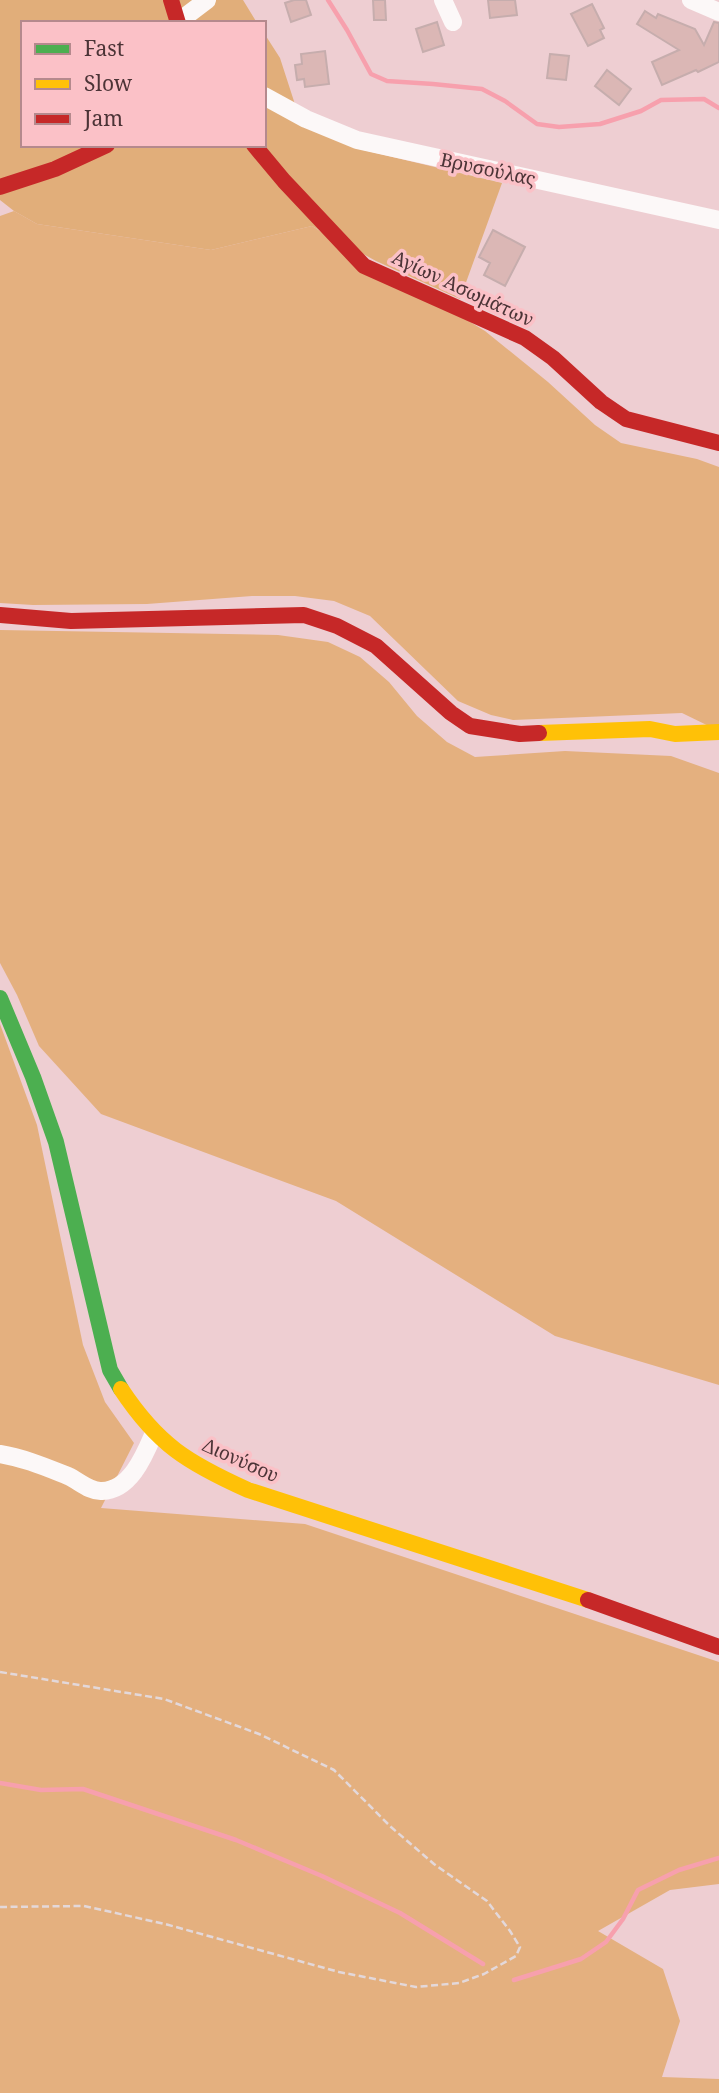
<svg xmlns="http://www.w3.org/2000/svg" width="719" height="2093" font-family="'Noto Serif',serif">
<rect width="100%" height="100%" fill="#eeced2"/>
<!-- green -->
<path fill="#e4b07f" d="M14 211 37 224 211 250 312 226 485 331 548 382 595 425 621 443 697 459 719 467V731L682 713 513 720 491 715 458 701 370 616 334 601 295 596H252L147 604 33 605 0 603V216Z
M0 630 278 635 328 642 360 657 389 682 417 716 447 742 475 757 565 751 671 756 719 773V1385L555 1336 336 1201 101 1114 39 1046 17 995 0 963Z
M0 1024 37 1125 83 1345 105 1402 134 1443 101 1508 305 1524 719 1662V1884L670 1890 598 1931 663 1969 680 2021 662 2077 719 2079V2093H0Z"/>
<!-- forest -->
<path fill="#e1ae7a" d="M0 0H243L257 23H23V145H264V33L280 58 302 126 359 149 502 183 460 299 376 261 312 226 211 250 37 224 14 211 0 200Z"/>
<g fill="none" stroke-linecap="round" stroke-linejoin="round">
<!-- stream -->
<path stroke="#f7a0ad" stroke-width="4.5" d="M328 0 347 30 371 74 387 81 433 84 482 89 505 101 537 124 559 127 600 124 641 111 661 100 704 99 719 108
M0 1783 41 1790 83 1789 236 1840 322 1876 400 1913 483 1964
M514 1980 581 1959 606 1942 623 1919 638 1890 679 1870 719 1858"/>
</g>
<!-- building -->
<path fill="#dbb7b5" stroke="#c6adad" stroke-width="2" d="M294 0H306L311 15 291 22 285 3Z
M373 0H385L386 20H374Z
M488 0H515L517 15 490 18Z
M592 4 604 28 600 30 604 38 588 46 571 14Z
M645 11 656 18 658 14 695 29 704 45 714 22 719 23V62L698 72 696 70 662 85 652 62 679 50 637 24Z
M437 22 444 45 423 52 416 29Z
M325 51 329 84 305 87 304 79 297 80 295 65 302 64 301 54Z
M550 54 569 56 566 80 547 78Z
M607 70 631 89 619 105 595 86Z
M493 230 525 247 505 286 484 275 490 263 479 257Z"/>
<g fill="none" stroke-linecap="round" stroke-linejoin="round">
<!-- path -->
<path stroke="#e3d8da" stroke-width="2.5" stroke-dasharray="7 3.5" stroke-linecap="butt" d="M0 1672 164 1699 259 1734 334 1770 391 1827 434 1864 487 1901 510 1931 520 1947 516 1956 484 1974 459 1983 416 1987 339 1972 165 1924 84 1906 0 1907"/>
<!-- street -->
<path stroke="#fcf8f8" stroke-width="18" d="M443 0 453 22
M691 0 719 12
M178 22 207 0
M264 96 306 119 357 140 719 220
M0 1454C24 1458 45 1467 68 1476 79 1481 90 1492 102 1491 131 1490 145 1454 154 1433"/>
<!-- fast -->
<path stroke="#4caf50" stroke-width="16" d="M0 998 33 1077 56 1142 110 1370 121 1389"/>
<!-- slow -->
<path stroke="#ffc107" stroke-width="16" d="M539 733 650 729 675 734 719 732
M121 1389C158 1445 188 1463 248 1490L588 1600"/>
<!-- jam -->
<path stroke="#c62828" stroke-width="16" d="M171 0 178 23
M254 145 284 181 364 266 525 338 553 358 601 402 626 419 719 443
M0 187 55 169 107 145
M0 615 71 621 304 615 337 626 376 646 451 713 470 726 520 734 539 733
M588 1600 719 1647"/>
</g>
<g text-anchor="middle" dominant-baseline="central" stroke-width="7" stroke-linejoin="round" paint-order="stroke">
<!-- street labels -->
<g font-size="19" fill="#4c3437" stroke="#fbc1c7">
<text transform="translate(488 169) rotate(12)">Βρυσούλας</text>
<text transform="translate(463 288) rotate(25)">Αγίων Ασωμάτων</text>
<text transform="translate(241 1460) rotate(24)">Διονύσου</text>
</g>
</g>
<!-- legend -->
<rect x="21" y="21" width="245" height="126" fill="#fbc1c7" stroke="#b5898d" stroke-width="2"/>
<rect x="35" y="44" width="35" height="10" fill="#4caf50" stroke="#b5898d" stroke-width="2"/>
<text x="84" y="56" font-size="21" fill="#4c3437">Fast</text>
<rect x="35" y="79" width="35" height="10" fill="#ffc107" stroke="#b5898d" stroke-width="2"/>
<text x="84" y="91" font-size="21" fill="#4c3437">Slow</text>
<rect x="35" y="114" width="35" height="10" fill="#c62828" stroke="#b5898d" stroke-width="2"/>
<text x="84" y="126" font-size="21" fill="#4c3437">Jam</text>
</svg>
